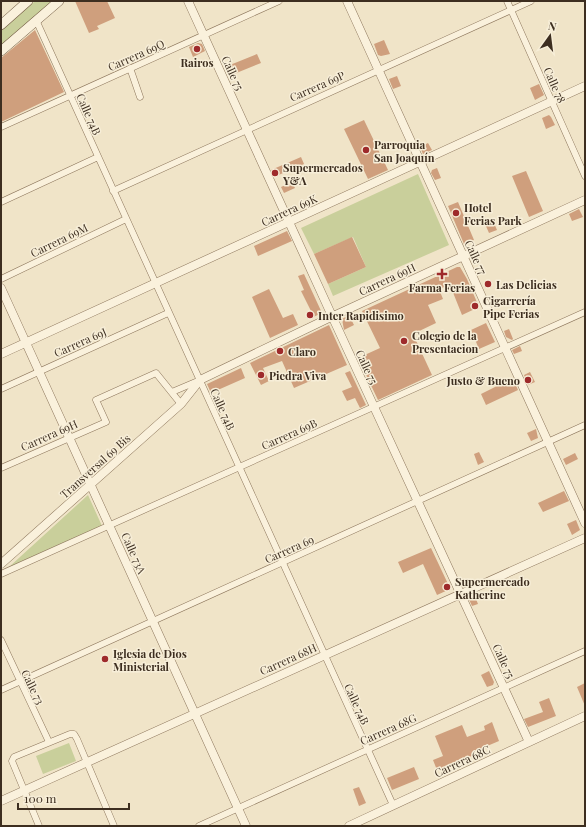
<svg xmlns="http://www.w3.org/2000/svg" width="586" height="827" font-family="'Playfair Display',serif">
<rect width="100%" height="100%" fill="#f0e4c8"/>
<!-- green -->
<path fill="#c9cf9b" d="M35 1H53L1 46V31Z
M418 174 449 245 333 296 328 284 366 267 353 237 314 254 301 228Z
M88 495 102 526 9 567Z
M69 743 76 761 43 774 36 756Z"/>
<!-- building -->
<path fill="#cf9f7d" d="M75 1H107L115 18 97 26 99 29 89 33Z
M35 30 64 92 1 122V58Z
M384 40 390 54 381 56 378 55 374 44Z
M198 43 202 44 205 51 193 57 189 47Z
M257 54 261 63 229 76 225 67Z
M397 76 401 86 393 89 389 79Z
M539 84 544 95 535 100 530 88Z
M549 115 551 117 555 125 546 129 542 118Z
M364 120 388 170 368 179 344 129Z
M428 143 432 150 423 154 420 147Z
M301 157 304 164 274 177 271 170Z
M437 168 441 178 435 180 431 173 432 170Z
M526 171 543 211 529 217 512 176Z
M292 182 295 188 284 193 281 187Z
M458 202 474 240 464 244 448 206Z
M579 209 583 217 572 221 569 214Z
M493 221 497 230 489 233 485 224Z
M287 231 292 241 258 256 254 246Z
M352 237 366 267 328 284 314 254Z
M457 267H460L467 279 479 307 462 315 450 285 439 289 443 299 428 305 436 323 413 334 432 375 378 400 358 358 380 348 362 311Z
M304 274 322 313 309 319 306 313 311 311 301 291 304 290 298 276Z
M269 289 283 318 293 314 298 325 270 338 252 297Z
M349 315 354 325 344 330 342 319Z
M486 323 495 342 479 349 471 330Z
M329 325 347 365 294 388 282 361 263 368 269 381 261 385 250 363Z
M509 329 513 339 512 340 506 337 504 331Z
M520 346 522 351 514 354 512 350Z
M241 368 245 378 211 393 207 384Z
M350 371 366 405 360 408 355 398 347 401 342 391 352 387 345 373Z
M530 372 535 382 528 385 524 375Z
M513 378 518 390 486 405 481 394Z
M536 429 538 438 531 441 527 433Z
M479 452 484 462 478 465 474 454Z
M575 453 578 459 566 465 563 459Z
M564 491 569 501 543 512 538 503Z
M576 520 580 530 572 535 567 524Z
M431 548 449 586 448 590 437 595 423 564 403 573 398 562Z
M474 594 478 604 472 606 468 597Z
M489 671 494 682 493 685 487 687 481 675Z
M585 683V706L577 687Z
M549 698 556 716 528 727 524 719 543 712 539 702Z
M492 722 499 741 473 752 474 755 437 770 433 760 443 756 435 736 462 725 467 737 485 730 484 726Z
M414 767 419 779 392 790 387 778Z
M359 787 366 803 359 806 353 789Z"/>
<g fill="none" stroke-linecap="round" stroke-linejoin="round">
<!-- minor casing -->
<g stroke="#8d765c" stroke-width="7">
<path id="minor" d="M507 1 585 176
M36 20 393 805
M130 68 140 97
M1 127 279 1
M113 191 531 1
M1 202 98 157
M1 279 126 219
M1 389 168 313
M172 392 198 381
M1 468 106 422 96 400 156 373 181 404
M1 574 585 312
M1 640 49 742
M1 690 585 425
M39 826 12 761 14 757 70 734H74L77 739 114 826
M199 826 585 651"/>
</g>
<!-- tertiary casing -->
<g stroke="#8d765c" stroke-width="9">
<path id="tertiary" d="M188 1 332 316 529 742
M347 1 585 523
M1 288 246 826
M1 354 585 86
M1 564 181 404 200 380 329 318 585 200
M1 801 585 538
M349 826 585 716"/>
</g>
<!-- secondary casing -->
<g stroke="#6f573f" stroke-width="10">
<path id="secondary" d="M1 25 28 1
M1 51 59 1"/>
</g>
<!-- minor -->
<use href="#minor" stroke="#faf1dc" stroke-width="6"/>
<!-- tertiary -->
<use href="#tertiary" stroke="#faf1dc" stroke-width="8"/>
<!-- secondary -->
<use href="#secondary" stroke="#faf1dc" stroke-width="9"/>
</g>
<!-- markers -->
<g fill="#9e2a2b" stroke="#f7eed8" stroke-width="1.5">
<circle cx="197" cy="49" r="4"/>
<circle cx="366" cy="150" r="4"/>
<circle cx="275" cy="173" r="4"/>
<circle cx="456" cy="213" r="4"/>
<path d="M440 268h4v4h4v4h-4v4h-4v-4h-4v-4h4z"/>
<circle cx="488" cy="284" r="4"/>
<circle cx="475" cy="306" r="4"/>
<circle cx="310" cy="315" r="4"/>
<circle cx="404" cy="341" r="4"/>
<circle cx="280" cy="351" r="4"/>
<circle cx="261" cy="375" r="4"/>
<circle cx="528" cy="380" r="4"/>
<circle cx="447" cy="587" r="4"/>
<circle cx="105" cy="659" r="4"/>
</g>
<g text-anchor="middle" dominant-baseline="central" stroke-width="3" stroke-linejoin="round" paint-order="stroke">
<!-- street labels -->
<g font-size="11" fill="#3d2e20" stroke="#f7eed8">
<text transform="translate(136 55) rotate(-24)">Carrera 69Q</text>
<text transform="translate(233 73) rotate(65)">Calle 75</text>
<text transform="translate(555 85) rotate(66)">Calle 78</text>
<text transform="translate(317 86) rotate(-24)">Carrera 69P</text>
<text transform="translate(89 114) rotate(66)">Calle 74B</text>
<text transform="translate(289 210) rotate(-25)">Carrera 69K</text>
<text transform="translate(59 240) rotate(-26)">Carrera 69M</text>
<text transform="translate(476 257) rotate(65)">Calle 77</text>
<text transform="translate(387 279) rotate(-25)">Carrera 69H</text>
<text transform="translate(80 342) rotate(-24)">Carrera 69J</text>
<text transform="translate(367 367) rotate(65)">Calle 75</text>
<text transform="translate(223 409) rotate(66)">Calle 74B</text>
<text transform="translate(289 434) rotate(-24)">Carrera 69B</text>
<text transform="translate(49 435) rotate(-24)">Carrera 69H</text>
<text transform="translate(95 466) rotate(-42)">Transversal 69 Bis</text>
<text transform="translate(289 549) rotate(-24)">Carrera 69</text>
<text transform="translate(134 553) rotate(66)">Calle 73A</text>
<text transform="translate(288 659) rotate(-24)">Carrera 68H</text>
<text transform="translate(504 661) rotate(65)">Calle 75</text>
<text transform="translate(33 687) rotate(64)">Calle 73</text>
<text transform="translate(357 704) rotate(65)">Calle 74B</text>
<text transform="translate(388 729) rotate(-24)">Carrera 68G</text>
<text transform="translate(462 761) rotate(-25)">Carrera 68C</text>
</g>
<!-- poi labels -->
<g font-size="11" font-weight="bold" fill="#3d2e20" stroke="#f7eed8" text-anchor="start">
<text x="197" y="62" text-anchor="middle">Rairos</text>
<text x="374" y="144">Parroquia<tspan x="374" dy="13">San Joaquín</tspan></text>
<text x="283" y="167">Supermercados<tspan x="283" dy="13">Y&amp;A</tspan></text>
<text x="464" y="207">Hotel<tspan x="464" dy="13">Ferias Park</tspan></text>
<text x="496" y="284">Las Delicias</text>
<text x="442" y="287" text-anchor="middle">Farma Ferias</text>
<text x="483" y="300">Cigarrería<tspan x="483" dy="13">Pipe Ferias</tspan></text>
<text x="318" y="315">Inter Rapidisimo</text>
<text x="412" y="335">Colegio de la<tspan x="412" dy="13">Presentacion</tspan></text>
<text x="288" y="351">Claro</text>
<text x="269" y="375">Piedra Viva</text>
<text x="520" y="380" text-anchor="end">Justo &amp; Bueno</text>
<text x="455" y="581">Supermercado<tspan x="455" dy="13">Katherine</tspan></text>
<text x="113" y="653">Iglesia de Dios<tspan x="113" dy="13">Ministerial</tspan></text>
</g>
</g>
<!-- border -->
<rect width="586" height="827" fill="none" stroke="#3d2e20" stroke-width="4"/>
<!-- north arrow -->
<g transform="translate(550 36) rotate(14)" stroke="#f7eed8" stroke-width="3" paint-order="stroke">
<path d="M0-3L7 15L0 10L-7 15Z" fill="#3d2e20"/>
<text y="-6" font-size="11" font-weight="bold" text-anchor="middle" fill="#3d2e20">N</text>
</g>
<!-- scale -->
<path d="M18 803v6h111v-6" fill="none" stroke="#3d2e20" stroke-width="2"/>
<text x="24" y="803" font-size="12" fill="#3d2e20" stroke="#f7eed8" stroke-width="3" paint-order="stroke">100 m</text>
</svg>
